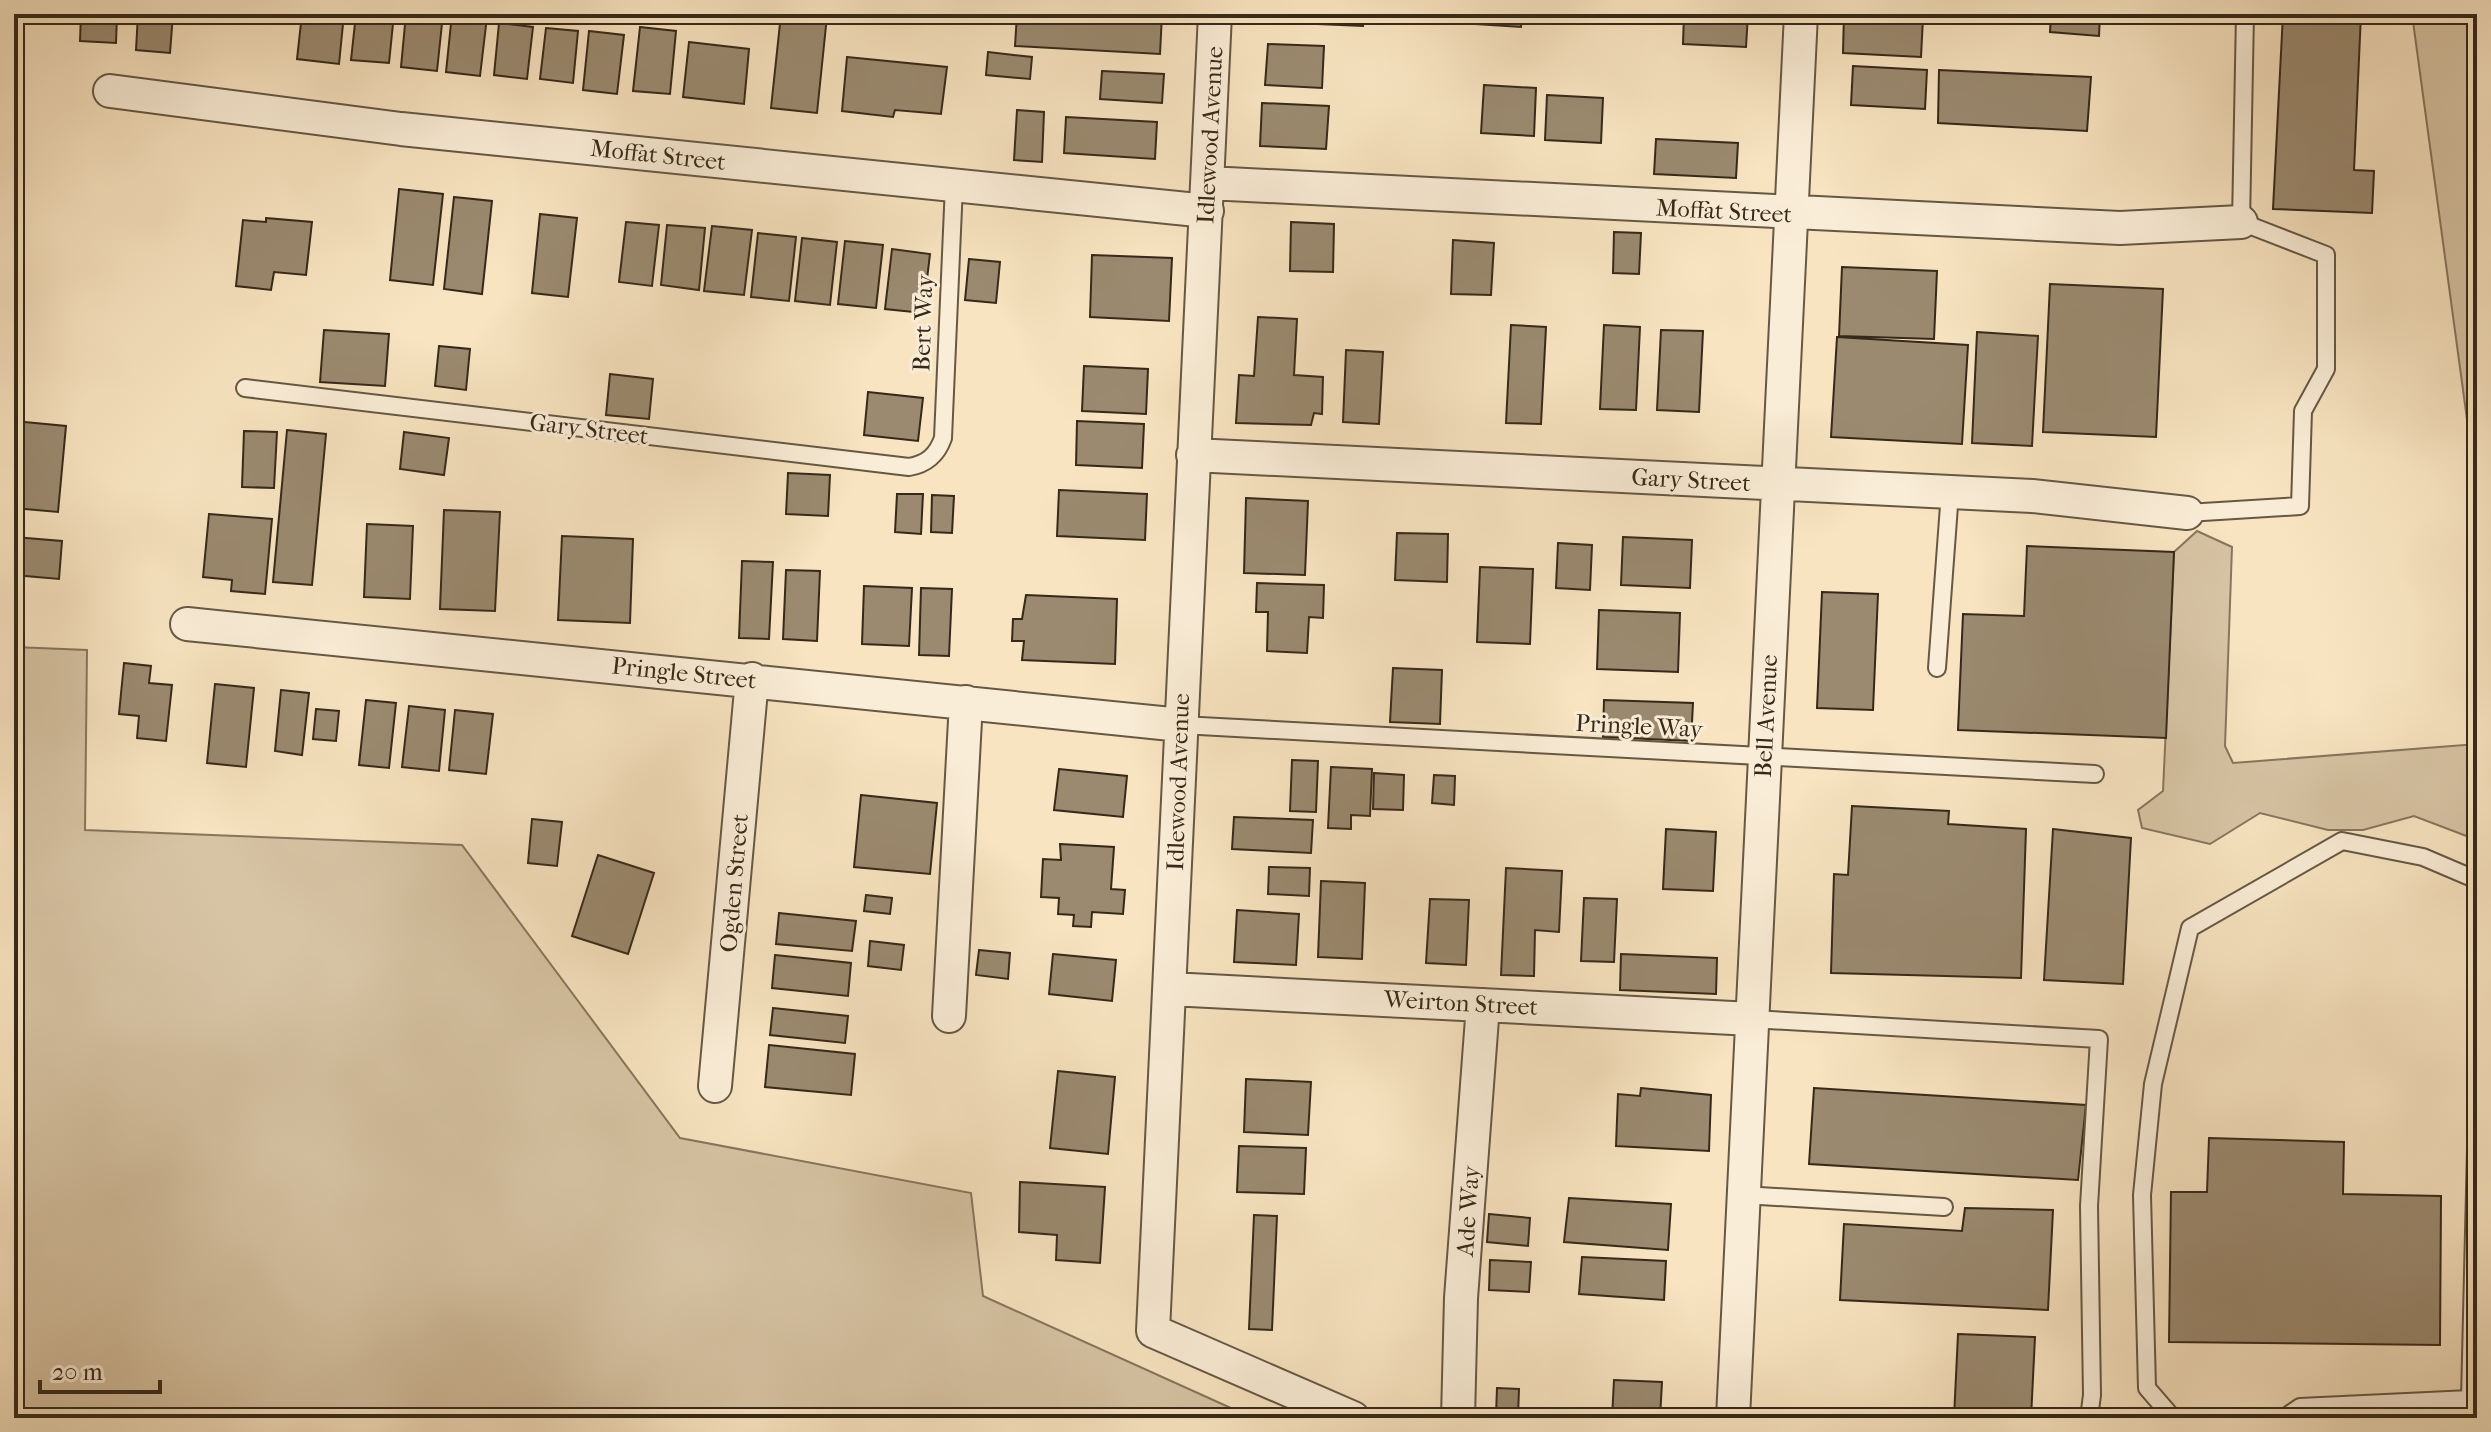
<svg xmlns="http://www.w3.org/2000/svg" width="2491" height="1432" font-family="'IM FELL French Canon',serif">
<rect width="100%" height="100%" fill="#f8e4c1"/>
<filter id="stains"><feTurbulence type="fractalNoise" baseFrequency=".0025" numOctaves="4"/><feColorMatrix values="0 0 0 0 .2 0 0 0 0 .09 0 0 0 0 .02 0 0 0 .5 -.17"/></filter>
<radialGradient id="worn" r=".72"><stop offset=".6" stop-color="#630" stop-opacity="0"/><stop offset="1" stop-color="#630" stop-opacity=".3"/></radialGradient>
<!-- green -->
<path fill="#d7c4a4" stroke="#86765e" stroke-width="2" d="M2412 14H2477V493Z
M2197 531 2232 547 2225 746 2233 763 2477 744V840L2414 816 2363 830H2328L2260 813 2210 844 2142 828 2138 810 2163 791 2174 552Z
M14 647 87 650 85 830 462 845 680 1138 971 1193 983 1296 1253 1418H14Z"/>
<!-- building -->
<path fill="#9b8a70" stroke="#362919" stroke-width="2" d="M81 14H117L116 43 80 41Z
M138 14H173L170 53 136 50Z
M302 14H344L339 64 297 59Z
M356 14H394L389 63 351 60Z
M406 14H443L437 71 401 67Z
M452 14 487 17 480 76 446 72Z
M781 14 827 16 817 113 771 108Z
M1017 14H1162L1160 54 1015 46Z
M1270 14H1363V26L1270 22Z
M1476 14H1522L1521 27 1476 24Z
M1684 14H1748L1746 47 1683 44Z
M1844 14 1923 18 1921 57 1843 53Z
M2051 14H2100L2099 36 2050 32Z
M2283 14H2361L2354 170 2374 171 2372 213 2273 209Z
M499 23 533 27 527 79 494 75Z
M640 27 676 31 670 94 633 91Z
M546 28 578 31 573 83 540 79Z
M589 31 624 35 617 94 583 90Z
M689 42 749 49 744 104 683 97Z
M1268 44 1324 46 1322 88 1265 85Z
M988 52 1032 57 1030 79 986 75Z
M847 57 947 67 941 114 895 110 893 117 842 111Z
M1853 66 1927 70 1925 109 1851 105Z
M1939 70 2091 77 2087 131 1938 123Z
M1102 71 1164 74 1162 103 1100 99Z
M1484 85 1536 88 1534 136 1481 133Z
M1547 95 1603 98 1601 143 1545 140Z
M1262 103 1329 106 1326 149 1260 146Z
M1017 110 1044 112 1042 162 1014 160Z
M1066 117 1157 122 1155 159 1064 153Z
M1656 139 1738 143 1736 178 1654 174Z
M399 189 443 194 433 285 390 280Z
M454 197 492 201 482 294 444 289Z
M540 214 577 218 568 297 532 293Z
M266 218 312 222 306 275 274 272 271 290 236 286 243 220 266 222Z
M626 222 659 225 652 286 619 282Z
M1291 222 1334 224 1333 272 1290 271Z
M667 225 705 228 699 290 661 285Z
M712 226 752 230 744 295 704 291Z
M1614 232 1641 233 1639 274 1613 273Z
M758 233 796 237 789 301 751 297Z
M802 238 837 242 830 305 795 301Z
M1453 240 1494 243 1491 295 1451 294Z
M845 241 883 245 876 308 838 304Z
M892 249 930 254 923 313 885 309Z
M1092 255 1172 258 1169 321 1090 317Z
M969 259 1000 262 996 303 965 300Z
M1842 267 1937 271 1934 339 1839 336Z
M2050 284 2163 289 2156 437 2043 432Z
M1258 317 1297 319 1294 375 1323 377 1322 414 1314 413 1311 425 1236 423 1239 375 1254 376Z
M1511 325 1546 327 1541 424 1506 423Z
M1604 325 1640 327 1636 410 1600 409Z
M324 330 389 334 385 386 320 382Z
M1661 330 1703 331 1699 412 1657 410Z
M1977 332 2038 336 2032 446 1972 443Z
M1837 337 1968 345 1962 444 1831 437Z
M439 346 470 349 466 390 435 386Z
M1346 350 1383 352 1379 424 1343 422Z
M1084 366 1148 369 1146 414 1082 411Z
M610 374 653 379 649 419 606 415Z
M868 392 923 398 918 441 864 435Z
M14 421 66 426 58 512 14 508Z
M1077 421 1144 424 1142 468 1076 465Z
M287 430 326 434 312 585 273 582Z
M244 431 277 432 274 488 242 487Z
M404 432 449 438 444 475 400 469Z
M788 473 830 475 828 516 786 514Z
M1059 490 1147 494 1145 540 1057 536Z
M897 494H923L921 534 895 532Z
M932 495 954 496 952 533 931 532Z
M1246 498 1308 501 1305 575 1244 573Z
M444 510 500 512 495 611 440 609Z
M209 514 272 519 265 594 231 591 232 580 203 577Z
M367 524 413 526 410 599 364 597Z
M1397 533 1448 534 1447 582 1395 580Z
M562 536 633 539 630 623 558 620Z
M14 537 62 541 59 579 14 575Z
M1623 537 1692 540 1690 588 1621 585Z
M1558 543 1592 545 1590 590 1556 588Z
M2027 546 2174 552 2166 738 1958 730 1963 614 2024 616Z
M742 561 773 562 769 639 739 638Z
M1480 567 1533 569 1530 644 1477 642Z
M786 570 820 571 817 641 783 639Z
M1257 583 1324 585 1323 618 1309 617 1307 653 1267 651 1268 612H1256Z
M864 586 912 588 909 646 862 644Z
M921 588 952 589 949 656 919 655Z
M1822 592 1878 594 1873 710 1817 708Z
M1026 595 1117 599 1115 664 1022 660 1024 641H1012L1013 619H1022Z
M1599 610 1680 613 1678 672 1597 669Z
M124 663 151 666 149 683 172 685 166 741 137 738 139 716 119 714Z
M1393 668 1442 670 1440 724 1390 722Z
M215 684 254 688 246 767 207 763Z
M281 690 309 693 302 755 275 751Z
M366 700 396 703 389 768 359 765Z
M1604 700 1693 703 1691 741 1603 737Z
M409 706 445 710 439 771 402 767Z
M316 709 339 711 336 741 313 739Z
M455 710 493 714 486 774 449 770Z
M1292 760 1318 761 1316 812 1290 811Z
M1331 767 1372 769 1370 816 1351 815V829L1328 828Z
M1059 769 1127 776 1123 817 1054 810Z
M1374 773 1404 775 1403 810 1373 809Z
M1434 775 1455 776 1454 805 1432 803Z
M861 795 937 803 930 874 854 867Z
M1852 806 1949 811 1948 824 2026 829 2021 978 1831 973 1834 874 1848 875Z
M1234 817 1313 820 1311 853 1232 849Z
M532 819 562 822 557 866 528 863Z
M1666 829 1716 832 1713 891 1663 889Z
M2053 829 2131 838 2123 984 2044 980Z
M1060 844 1114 847 1111 889 1125 890 1123 914 1092 912 1091 927 1073 926 1074 915 1058 914 1059 898 1041 897 1043 859 1061 860Z
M598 855 654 873 628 954 572 936Z
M1269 867 1310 868 1309 896 1268 894Z
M1506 868 1562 871 1559 932 1535 930 1534 976 1501 975Z
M1321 881 1365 883 1362 959 1318 957Z
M866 895 892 898 890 914 864 911Z
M1584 898 1617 899 1614 962 1581 961Z
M1430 899 1469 900 1466 965 1426 963Z
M1237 910 1299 914 1296 965 1234 962Z
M779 913 856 921 852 951 776 944Z
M870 941 904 945 901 970 868 966Z
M979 950 1010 953 1008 979 976 975Z
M1053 954 1116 960 1112 1001 1049 994Z
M1621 954 1717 958 1716 994 1620 990Z
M775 955 851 963 848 996 772 988Z
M773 1008 848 1016 845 1043 770 1035Z
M769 1045 855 1054 851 1095 765 1087Z
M1058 1071 1115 1077 1108 1154 1050 1148Z
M1246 1079 1311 1082 1308 1135 1244 1132Z
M1641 1088 1711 1095 1709 1151 1616 1146 1618 1094 1640 1096Z
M1814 1088 2086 1105 2078 1180 1809 1164Z
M2209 1138 2344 1142 2343 1194 2441 1196 2440 1345 2169 1342 2171 1192H2207Z
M1239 1146 1306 1148 1304 1194 1237 1192Z
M1020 1182 1105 1187 1100 1263 1056 1260 1057 1235 1019 1232Z
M1569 1198 1671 1204 1668 1250 1564 1242Z
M1965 1208 2053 1210 2048 1310 1840 1300 1844 1224 1962 1231Z
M1489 1214 1530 1218 1528 1246 1487 1242Z
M1254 1215 1277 1216 1272 1330 1249 1329Z
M1582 1257 1666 1261 1664 1300 1579 1294Z
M1490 1260 1531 1262 1529 1292 1489 1290Z
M1958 1334 2035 1337 2031 1418H1954Z
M1614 1380 1662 1382 1660 1418H1612Z
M1497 1388 1519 1389 1518 1416 1496 1415Z"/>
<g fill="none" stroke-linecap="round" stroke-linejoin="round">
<!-- service casing -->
<g stroke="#665843" stroke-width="20">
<path id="service" d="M245 388 909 467C927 464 937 455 943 438L954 185
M2187 513 2300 506 2303 411 2326 369V255L2241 222 2245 14
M1937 668 1950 492
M1181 725 2095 774
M1752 1019 2099 1039 2089 1206 2092 1395 2089 1418
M1743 1195 1944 1207
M2173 1418 2147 1388 2142 1195 2153 1084 2190 928 2342 841 2423 857 2477 880
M2284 1418 2300 1407 2470 1399 2477 1107"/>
</g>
<!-- minor casing -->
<g stroke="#665843" stroke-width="36">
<path id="minor" d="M1215 14 1153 1331 1353 1418
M110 91 401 129 1207 211
M1208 183 2120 228 2241 222
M1193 455 2032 496 2187 513
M187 624 1181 725
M1170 989 1752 1019
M949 1016 966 702
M715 1086 752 679
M1458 1418 1461 1298 1483 1005
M1733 1418 1801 14"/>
</g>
<!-- service -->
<use href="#service" stroke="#faedd7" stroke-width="16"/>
<!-- minor -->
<use href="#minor" stroke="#faedd7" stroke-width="32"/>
</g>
<g text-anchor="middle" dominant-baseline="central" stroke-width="6" stroke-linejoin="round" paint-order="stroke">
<!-- street labels -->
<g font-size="24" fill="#362919" stroke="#faedd7">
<text transform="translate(1210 135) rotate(-87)">Idlewood Avenue</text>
<text transform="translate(658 155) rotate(6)">Moffat Street</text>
<text transform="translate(1724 211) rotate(3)">Moffat Street</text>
<text transform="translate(923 323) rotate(-88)">Bert Way</text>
<text transform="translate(589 429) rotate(7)">Gary Street</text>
<text transform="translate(1691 480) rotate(3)">Gary Street</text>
<text transform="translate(684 673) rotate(6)">Pringle Street</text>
<text transform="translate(1766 716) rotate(-87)">Bell Avenue</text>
<text transform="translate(1639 726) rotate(3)">Pringle Way</text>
<text transform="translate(1178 782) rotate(-88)">Idlewood Avenue</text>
<text transform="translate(734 883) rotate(-85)">Ogden Street</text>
<text transform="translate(1461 1003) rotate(3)">Weirton Street</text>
<text transform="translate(1468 1211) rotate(-86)">Ade Way</text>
</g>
</g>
<!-- margin -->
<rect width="2491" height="1432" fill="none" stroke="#f8e4c1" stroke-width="48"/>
<rect x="16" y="16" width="2459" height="1400" fill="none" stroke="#362919" stroke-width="4"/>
<rect x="24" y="24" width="2443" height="1384" fill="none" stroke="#362919" stroke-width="2"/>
<!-- scale -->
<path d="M40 1380v12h120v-12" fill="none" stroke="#362919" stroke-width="4"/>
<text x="52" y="1380" font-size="24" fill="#362919" stroke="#faedd7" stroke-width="6" paint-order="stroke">20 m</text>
<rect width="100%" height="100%" filter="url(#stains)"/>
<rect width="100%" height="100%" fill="url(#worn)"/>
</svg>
